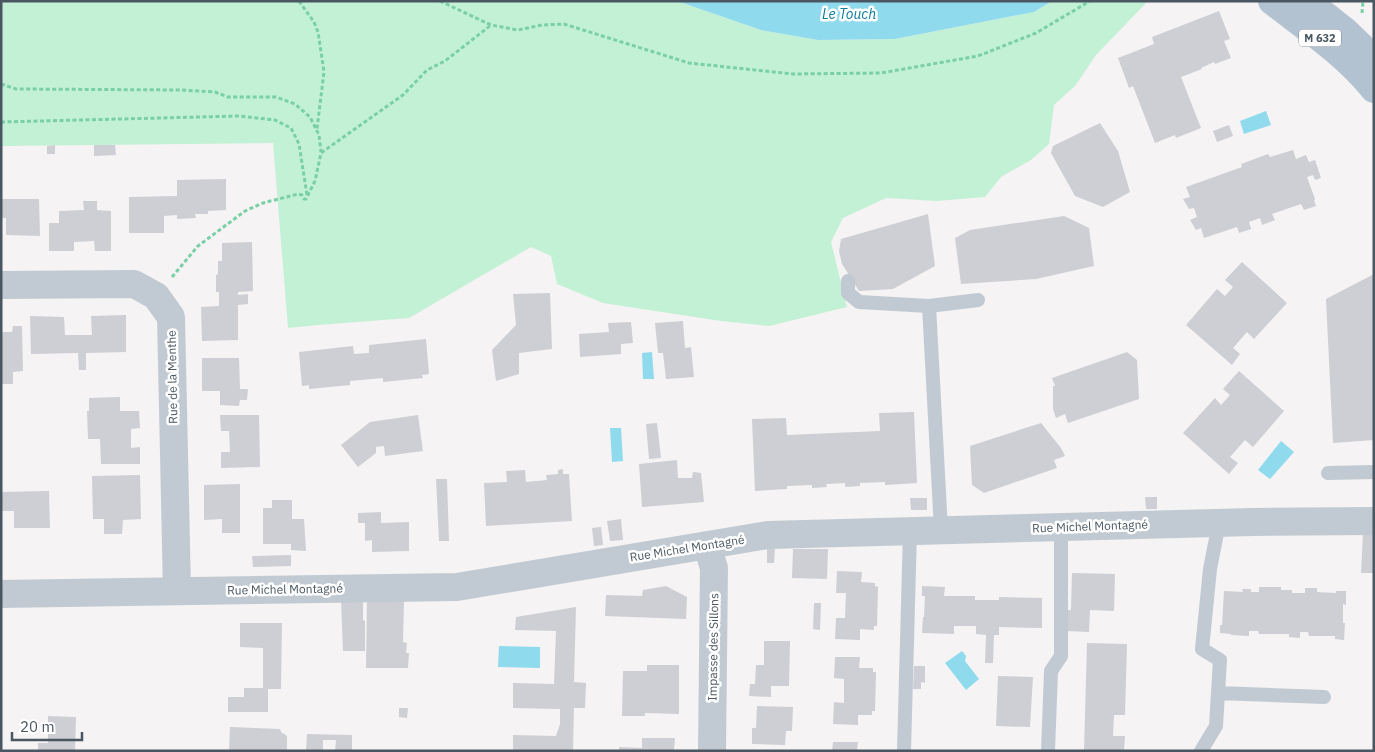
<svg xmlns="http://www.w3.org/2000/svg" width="1375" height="752" font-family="'IBM Plex Sans',sans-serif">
<rect width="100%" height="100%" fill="#f5f3f3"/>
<!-- green -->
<path fill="#c3f1d5" d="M1 1H677L761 30 818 40 895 39 1034 12 1052 1H1148L1096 55 1075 86 1054 105 1049 144 1031 160 1001 177 985 197 936 201 886 198 843 218 831 242 847 307 769 326 721 321 603 303 557 284 551 256 531 247 409 318 318 325 288 328 273 143 1 146Z"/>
<!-- water -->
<path fill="#90daee" d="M677 1H1052L1034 12 895 39 818 40 761 30Z
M1266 111 1271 125 1244 134 1240 121Z
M652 352 654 379H643L642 353Z
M610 428H621L623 461 612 462Z
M1281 441 1294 452 1270 479 1258 470Z
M499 646 540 647V668L498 667Z
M962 651 966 656 965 661 979 679 966 690 945 663Z"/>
<!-- building -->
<path fill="#cdcfd5" d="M1219 11 1230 39 1224 41 1231 58 1215 64 1214 62 1201 68 1202 69 1181 77 1201 128 1176 138 1175 135 1155 143 1133 86 1129 88 1118 58 1154 44 1152 37Z
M1100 123 1118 151 1130 192 1103 207 1075 196 1051 153 1053 146Z
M1229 125 1233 136 1217 142 1213 131Z
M55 145V154H47V146Z
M94 145H115L116 155 94 156Z
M1293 150 1296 159 1306 155 1309 162 1315 160 1321 178 1315 180 1313 175 1307 177 1315 199 1314 200 1316 206 1304 210 1301 204 1272 214 1275 220 1262 225 1260 218 1249 222 1251 229 1239 233 1237 227 1204 238 1201 228 1196 230 1190 220 1197 217 1194 208 1189 209 1183 199 1190 197 1186 187 1242 167 1241 164 1268 154 1270 157Z
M226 179V210L208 211V214H195L196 218 177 219V215L164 216V233H129V197L177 196V180Z
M1 199H39L40 236 6 235V218H1Z
M83 201H97V210L111 211V251H95L94 241 74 242V251H49V223H59V211L84 210Z
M928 214 935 266 893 289 859 291 842 264 839 251 841 239Z
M1064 216 1089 228 1094 266 1036 279 961 284 955 238 970 230Z
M252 242 253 291 238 292V295L248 294V304L238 305V340L202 341 201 307 219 306V292H216V275L218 274V261H222V243Z
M1242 262 1287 303 1254 339 1247 332 1233 348 1240 354 1232 365 1186 325 1217 289 1225 296 1233 287 1225 280Z
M1374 274V440L1333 443 1326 299Z
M550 293 552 349 519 353V374L496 381 492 350 516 325 513 294Z
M126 315V352L86 353V370H79L78 353 31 354 30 316 64 317 65 335H92L91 316Z
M683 321 685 348 691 347 694 377 666 379 663 353H658L655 323Z
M631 322 633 343 621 344V354L580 357 579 334 609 332 608 323Z
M13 326H22L23 371 13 372V384H1V332H12Z
M426 339 429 374 422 375 423 378 383 382V378L350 381V385L309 389V385L302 386 299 352 353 346 354 354 369 353V345Z
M1127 352 1137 360 1139 399 1068 423 1065 414 1056 418 1053 409V386H1055L1052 378Z
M202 358H239L240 389H248L247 400H240L239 406 220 405V391H202Z
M1239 371 1284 411 1253 447 1245 440 1230 457 1238 463 1229 474 1183 433 1215 398 1221 405 1230 395 1223 389Z
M120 397V411H139L140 428 131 429V448L140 447V464H101L100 439H88L87 411H89V398Z
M914 412 917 483 885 485V482L860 483V486L845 487V483L826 484 827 487 812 488V485L787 486V489L755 491 752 419 786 418 787 435 880 431 879 413Z
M220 415H259L260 467 221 468V452H230L229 431H221Z
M418 415 423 451 385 456 384 446 376 447V453L358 467 341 445 370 422Z
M657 423 661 458 649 459 646 424Z
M1041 423 1061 448 1065 456 1054 460 1057 468 984 493 972 485 970 446Z
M677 460 678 478H692L693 472 701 473 704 502 642 507 639 464Z
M563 469V474H569L572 521 486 526 484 483 507 482 506 471 525 470 526 482 547 480 546 475 558 474V470Z
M140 475 141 519 123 520 122 534H104V519H93L92 476Z
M436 479H447L449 541H439Z
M240 484V533H222V519L204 520V485Z
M49 491 50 528H14V511H1V492Z
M1145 497H1157V509H1146Z
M910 498H927V510H911Z
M272 500H292V519H304L306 551 291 550V544H263V508H272Z
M381 512V523L409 522V551L372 552V540L365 541V523H358V513Z
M621 519 623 540 610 541 607 521Z
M601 527 603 545 594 546 592 528Z
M1363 533H1374V573H1361Z
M767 548H775L774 563H767Z
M793 549H828L827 579 792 578Z
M291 555V566L253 567 252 556Z
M837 571 862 572 861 582 875 583V586L878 587 877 626H874V630L860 629V640L835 639 836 618H845L846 593H836Z
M1072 573 1115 574 1114 611 1090 610 1089 632 1066 631 1067 610H1071Z
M666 586 687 597 686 619 605 616 606 595 642 596 643 590Z
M922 586 945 587 944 596H975V600H999V597L1042 598V628L999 627V635H994L993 663H985L986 635 976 634V626H954V634L922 633 923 617H924L925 596H922Z
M1259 587H1281V590H1292V593H1305V588H1317V592L1336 593V591H1346V605L1343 604V623H1345L1344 640 1335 639V636H1309L1308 632H1300V638L1289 637V634H1259L1258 631H1249V636L1231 635V634L1220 633V625H1222L1224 591 1243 592 1242 589H1251V592H1259Z
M341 600H363V620L365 621V651H343Z
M367 600 404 601 403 642 407 643 406 653H409L408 668H366Z
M814 603H821L820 630 813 629Z
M576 607 574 682 586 683 585 708H574L573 751H513V735L556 736 560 724V709L513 708V683L554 684 556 631 515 630 516 617Z
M240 623H282L281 689H268V712H228V697H244V688H263V648L240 647Z
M764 641H790L789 686H771V697L749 696 750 684H755L756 665H764Z
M1087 643 1127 644 1125 715H1114L1113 736H1125L1124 751H1084Z
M835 657H860L859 668H873V672H876L875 711H872V715H858V725L833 724 834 702 844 703V679L834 678Z
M647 665H679V714L645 713V716H622L623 671H647Z
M914 666H925V683L921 682V689H913Z
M998 676 1033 677 1030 727 996 726Z
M757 706 793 707 792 731H786L785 745 752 744V728H756Z
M399 708H408L407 718 399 717Z
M48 716 76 717 75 751H38V743H48Z
M230 727 280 729 281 732 287 736V751H229Z
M307 734 352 735V751H335L336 740H323V751H306Z
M642 738H675L674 751H619V747L642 748Z
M833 742H858L857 751H832Z"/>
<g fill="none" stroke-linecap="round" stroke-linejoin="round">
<!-- path -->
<path stroke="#7ad0a6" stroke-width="3" stroke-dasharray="4 2.5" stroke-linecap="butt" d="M299 1 314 22 318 32 324 72 317 129
M440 1 491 25 518 30 542 25 564 24 689 63 793 74 881 73 978 56 1036 33 1090 1
M1362 13 1363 1
M1 84 16 89 182 90 215 92 228 97H276L295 104 310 117 319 135 321 152
M1 122 239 116 275 120 291 128 299 144 307 195
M172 277 198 246 245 211 263 203 298 194 302 195 304 199H306L315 181 321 153 403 95 427 70 445 61 491 25"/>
<!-- service -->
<path stroke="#c1cad2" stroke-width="14" d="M848 281V293L859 302 929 306 978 300
M929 306 941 530
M1328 473 1374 472
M1218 693 1324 697
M904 751 910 531
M1048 751 1051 671 1061 656V527
M1201 751 1216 726 1220 660 1202 649 1210 569 1219 523"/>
<!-- minor -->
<path stroke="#c1cad2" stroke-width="28" d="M1 285 134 284 156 296 171 317 177 591
M707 545 714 568 712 751
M1 594 457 587 768 535 1253 522 1374 521"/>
<!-- primary -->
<path stroke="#b3c2d1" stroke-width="28" d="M1272 1C1307 28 1346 54 1374 89
M1307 1 1346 32 1374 59"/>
</g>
<g text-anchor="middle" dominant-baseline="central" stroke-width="5" stroke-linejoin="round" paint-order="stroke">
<!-- shield labels -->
<rect fill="#fff" stroke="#808990" stroke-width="1" x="1299" y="29.5" width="42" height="17" rx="4"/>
<g font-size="11" font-weight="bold" fill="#4a5661">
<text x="1320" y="38">M 632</text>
</g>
<!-- street labels -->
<g font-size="12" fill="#4a5661" stroke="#fff">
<text transform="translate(172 377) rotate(-91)">Rue de la Menthe</text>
<text transform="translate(1090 526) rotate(-2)">Rue Michel Montagné</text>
<text transform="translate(687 548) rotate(-9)">Rue Michel Montagné</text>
<text transform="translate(285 589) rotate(-1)">Rue Michel Montagné</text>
<text transform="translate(713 647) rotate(-89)">Impasse des Sillons</text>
</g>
<!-- water labels -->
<g font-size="14" font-style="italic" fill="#0c7c9b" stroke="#fff">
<text x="849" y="14">Le Touch</text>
</g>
</g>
<!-- border -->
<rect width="1375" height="752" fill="none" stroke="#4a5661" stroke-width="5"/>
<!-- scale -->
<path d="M12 732v8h70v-8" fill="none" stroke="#4a5661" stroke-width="2.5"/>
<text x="20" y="732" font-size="15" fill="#4a5661" stroke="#ffffff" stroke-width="4" paint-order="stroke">20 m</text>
</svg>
